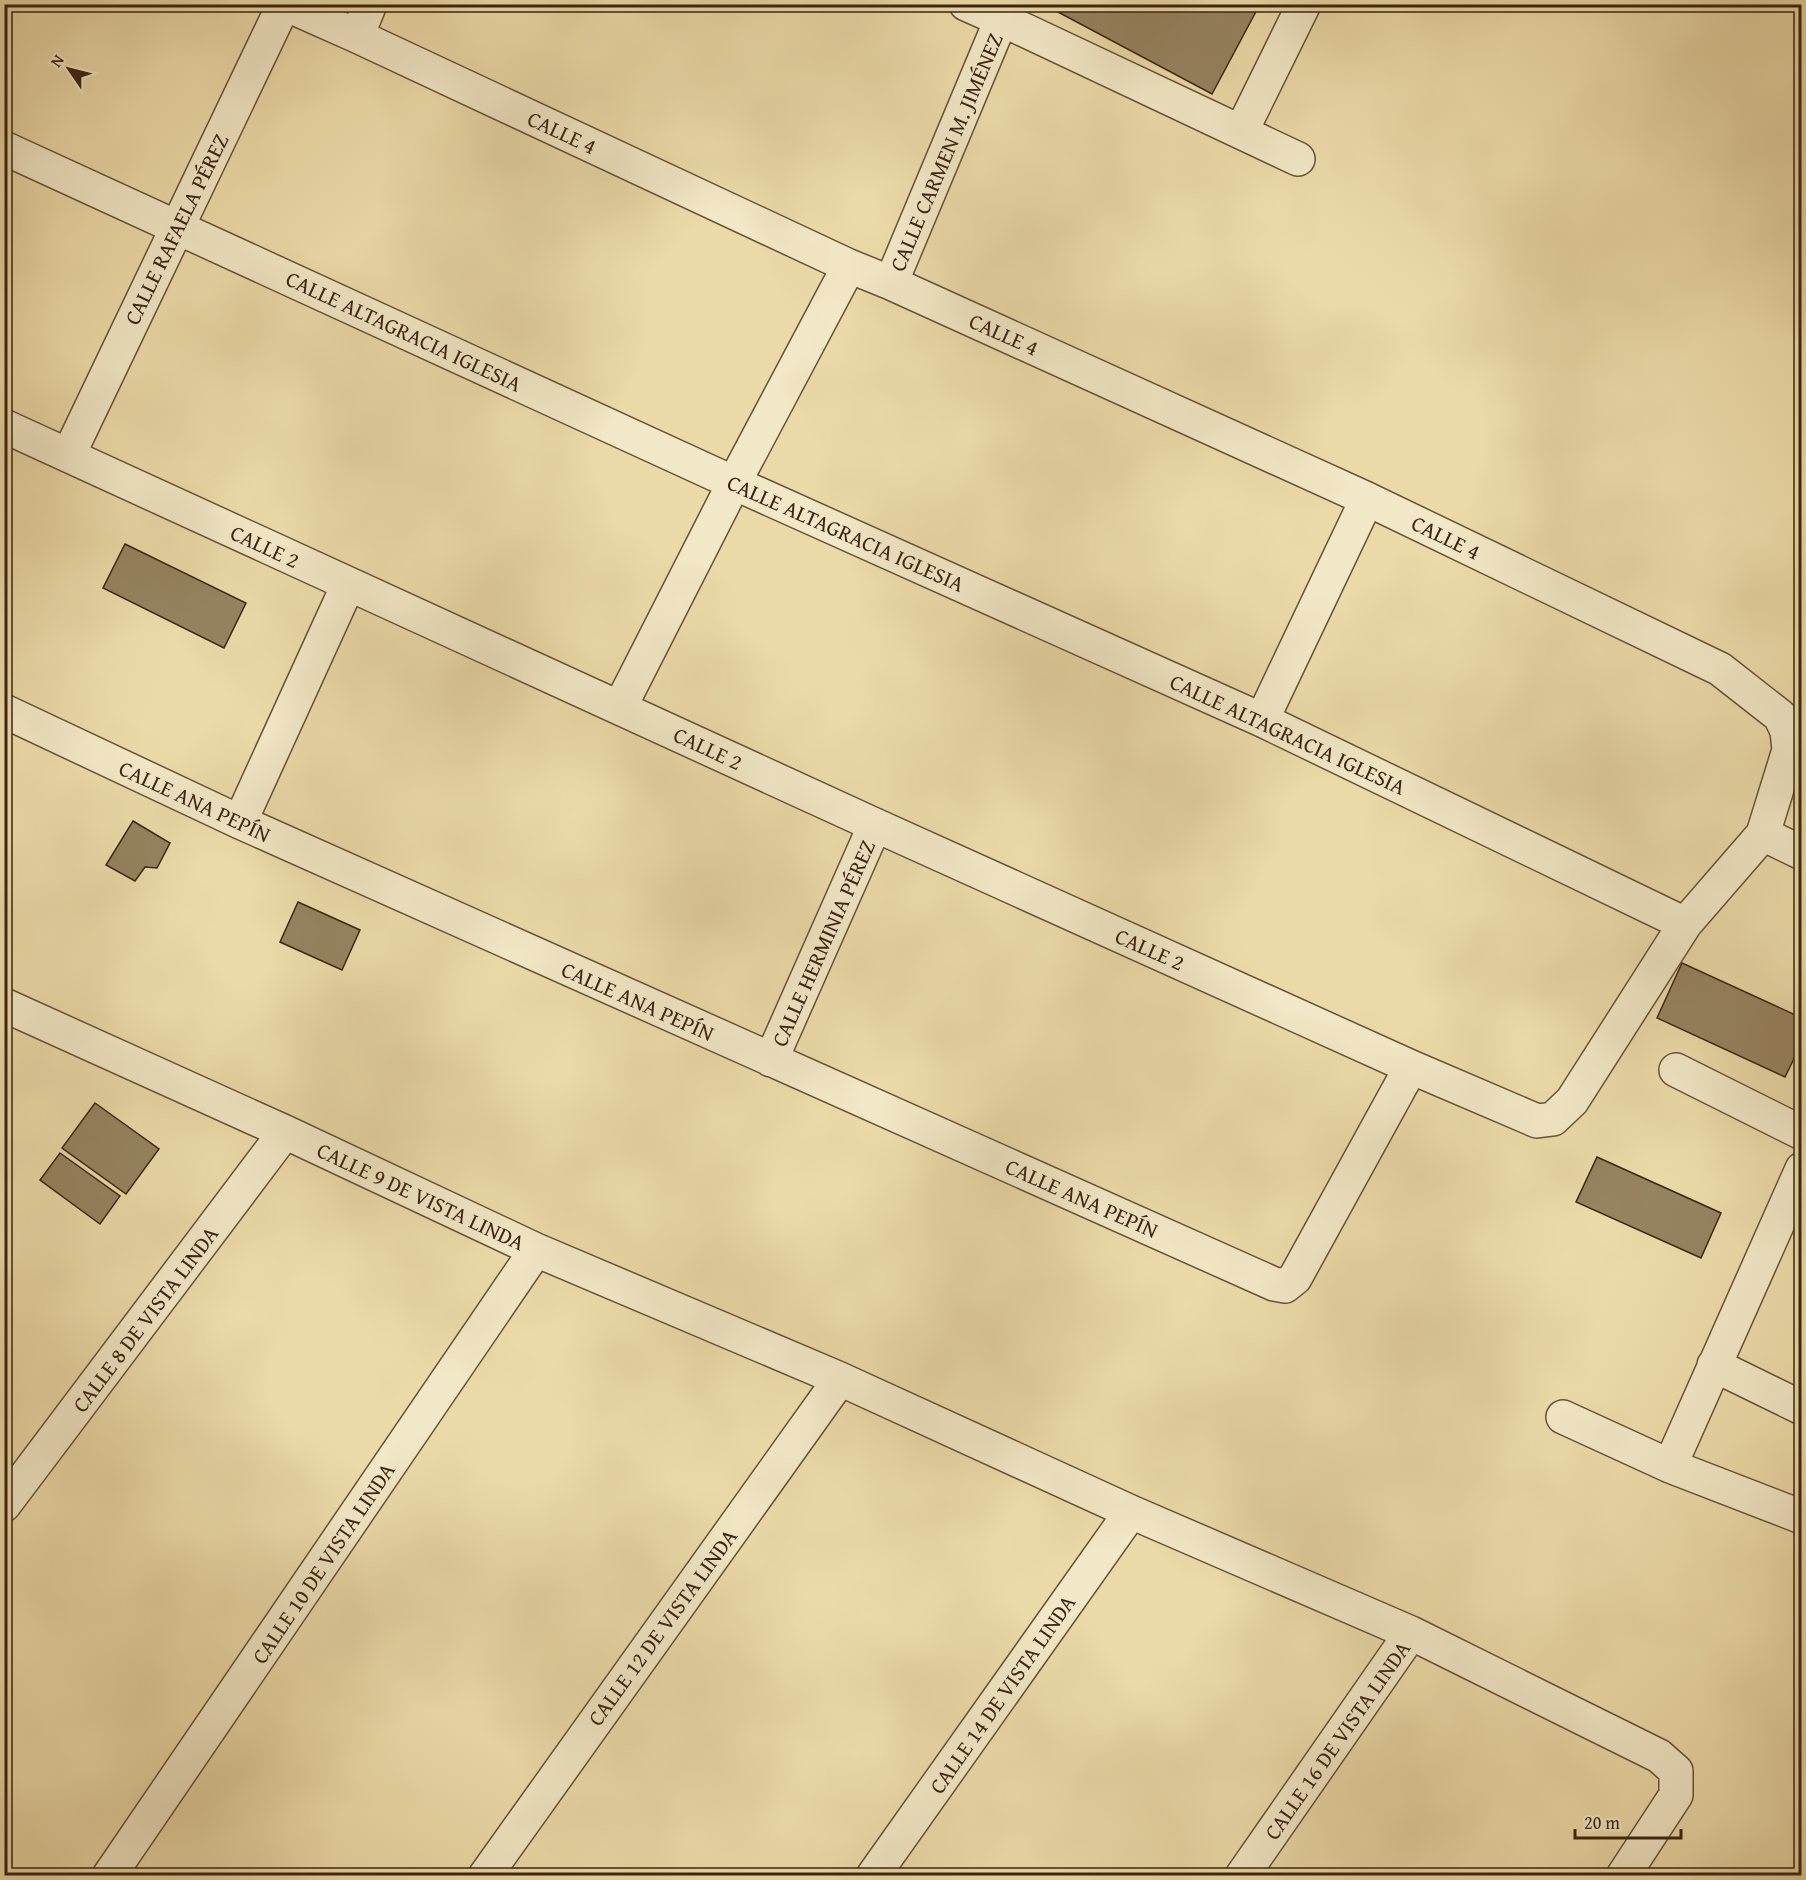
<svg xmlns="http://www.w3.org/2000/svg" width="1806" height="1880" font-family="'Gentium Book Plus',serif">
<rect width="100%" height="100%" fill="#ebdaa8"/>
<filter id="stains"><feTurbulence type="fractalNoise" baseFrequency=".00333" numOctaves="4"/><feColorMatrix values="0 0 0 0 .2 0 0 0 0 .09 0 0 0 0 .02 0 0 0 .5 -.17"/></filter>
<radialGradient id="worn" r=".72"><stop offset=".6" stop-color="#630" stop-opacity="0"/><stop offset="1" stop-color="#630" stop-opacity=".3"/></radialGradient>
<!-- building -->
<path fill="#968360" stroke="#3a2512" stroke-width="1.5" d="M1043 4H1260L1212 94Z
M125 544 246 603 224 648 103 588Z
M133 821 170 843 157 868 145 867 135 881 106 865Z
M298 902 360 930 342 970 280 942Z
M1682 963 1802 1018V1042L1785 1077 1657 1018Z
M95 1103 159 1149 126 1194 62 1148Z
M60 1153 120 1196 100 1224 40 1180Z
M1597 1157 1721 1213 1701 1258 1576 1202Z"/>
<g fill="none" stroke-linecap="round" stroke-linejoin="round">
<!-- minor casing -->
<g stroke="#665238" stroke-width="36">
<path id="minor" d="M966 4 1020 28 1298 159
M357 36 370 4
M1241 132 1304 4
M4 148 734 483 1262 720 1685 924
M891 283 1001 20
M4 426 875 825 1411 1067 1537 1121 1553 1119 1572 1101 1685 924 1763 834 1789 750 1787 731 1780 716 1720 669 1367 499 891 283 849 266 357 36 285 4
M69 454 284 4
M620 707 734 483 849 266
M4 711 240 822 1274 1284 1285 1286 1295 1278 1411 1067
M1262 720 1367 499
M240 822 348 585
M1763 834 1802 853
M4 1005 285 1132 536 1250 840 1379 1131 1512 1411 1633 1659 1756 1676 1771V1795L1623 1876
M771 1060 875 825
M1676 1070 1802 1133
M1714 1365 1802 1408
M1563 1417 1670 1466 1802 1517
M1670 1466 1802 1169
M4 1505 285 1132
M109 1876 536 1250
M485 1876 840 1379
M873 1876 1131 1512
M1242 1876 1411 1633"/>
</g>
<!-- minor -->
<use href="#minor" stroke="#f2e7c6" stroke-width="33"/>
</g>
<g text-anchor="middle" dominant-baseline="central" stroke-width="4.5" stroke-linejoin="round" paint-order="stroke">
<!-- street labels -->
<g font-size="22" fill="#3a2512" stroke="#f2e7c6">
<text transform="translate(562 132) rotate(25)">CALLE 4</text>
<text transform="translate(946 152) rotate(-67)">CALLE CARMEN M. JIMÉNEZ</text>
<text transform="translate(176 229) rotate(-64)">CALLE RAFAELA PÉREZ</text>
<text transform="translate(404 331) rotate(25)">CALLE ALTAGRACIA IGLESIA</text>
<text transform="translate(1004 334) rotate(24)">CALLE 4</text>
<text transform="translate(846 533) rotate(24)">CALLE ALTAGRACIA IGLESIA</text>
<text transform="translate(1446 537) rotate(26)">CALLE 4</text>
<text transform="translate(265 546) rotate(25)">CALLE 2</text>
<text transform="translate(1288 734) rotate(25)">CALLE ALTAGRACIA IGLESIA</text>
<text transform="translate(708 748) rotate(25)">CALLE 2</text>
<text transform="translate(195 801) rotate(25)">CALLE ANA PEPÍN</text>
<text transform="translate(823 943) rotate(-66)">CALLE HERMINIA PÉREZ</text>
<text transform="translate(1150 949) rotate(24)">CALLE 2</text>
<text transform="translate(638 1001) rotate(24)">CALLE ANA PEPÍN</text>
<text transform="translate(421 1196) rotate(25)">CALLE 9 DE VISTA LINDA</text>
<text transform="translate(1082 1198) rotate(24)">CALLE ANA PEPÍN</text>
<text transform="translate(145 1319) rotate(-53)">CALLE 8 DE VISTA LINDA</text>
<text transform="translate(323 1563) rotate(-56)">CALLE 10 DE VISTA LINDA</text>
<text transform="translate(662 1627) rotate(-54)">CALLE 12 DE VISTA LINDA</text>
<text transform="translate(1002 1694) rotate(-55)">CALLE 14 DE VISTA LINDA</text>
<text transform="translate(1337 1740) rotate(-55)">CALLE 16 DE VISTA LINDA</text>
</g>
</g>
<!-- margin -->
<rect width="1806" height="1880" fill="none" stroke="#ebdaa8" stroke-width="24"/>
<rect x="6" y="6" width="1794" height="1868" fill="none" stroke="#3a2512" stroke-width="3"/>
<rect x="12" y="12" width="1782" height="1856" fill="none" stroke="#3a2512" stroke-width="1.5"/>
<!-- north arrow -->
<g transform="translate(69 69) rotate(305)" stroke="#f2e7c6" stroke-width="4.5" paint-order="stroke">
<path d="M0-4.5L10 22L0 15L-10 22Z" fill="#3a2512"/>
<text y="-9" font-size="16" font-weight="bold" text-anchor="middle" fill="#3a2512">N</text>
</g>
<!-- scale -->
<path d="M1575 1829v9h106v-9" fill="none" stroke="#3a2512" stroke-width="3"/>
<text x="1584" y="1829" font-size="18" fill="#3a2512" stroke="#f2e7c6" stroke-width="4.5" paint-order="stroke">20 m</text>
<rect width="100%" height="100%" filter="url(#stains)"/>
<rect width="100%" height="100%" fill="url(#worn)"/>
</svg>
